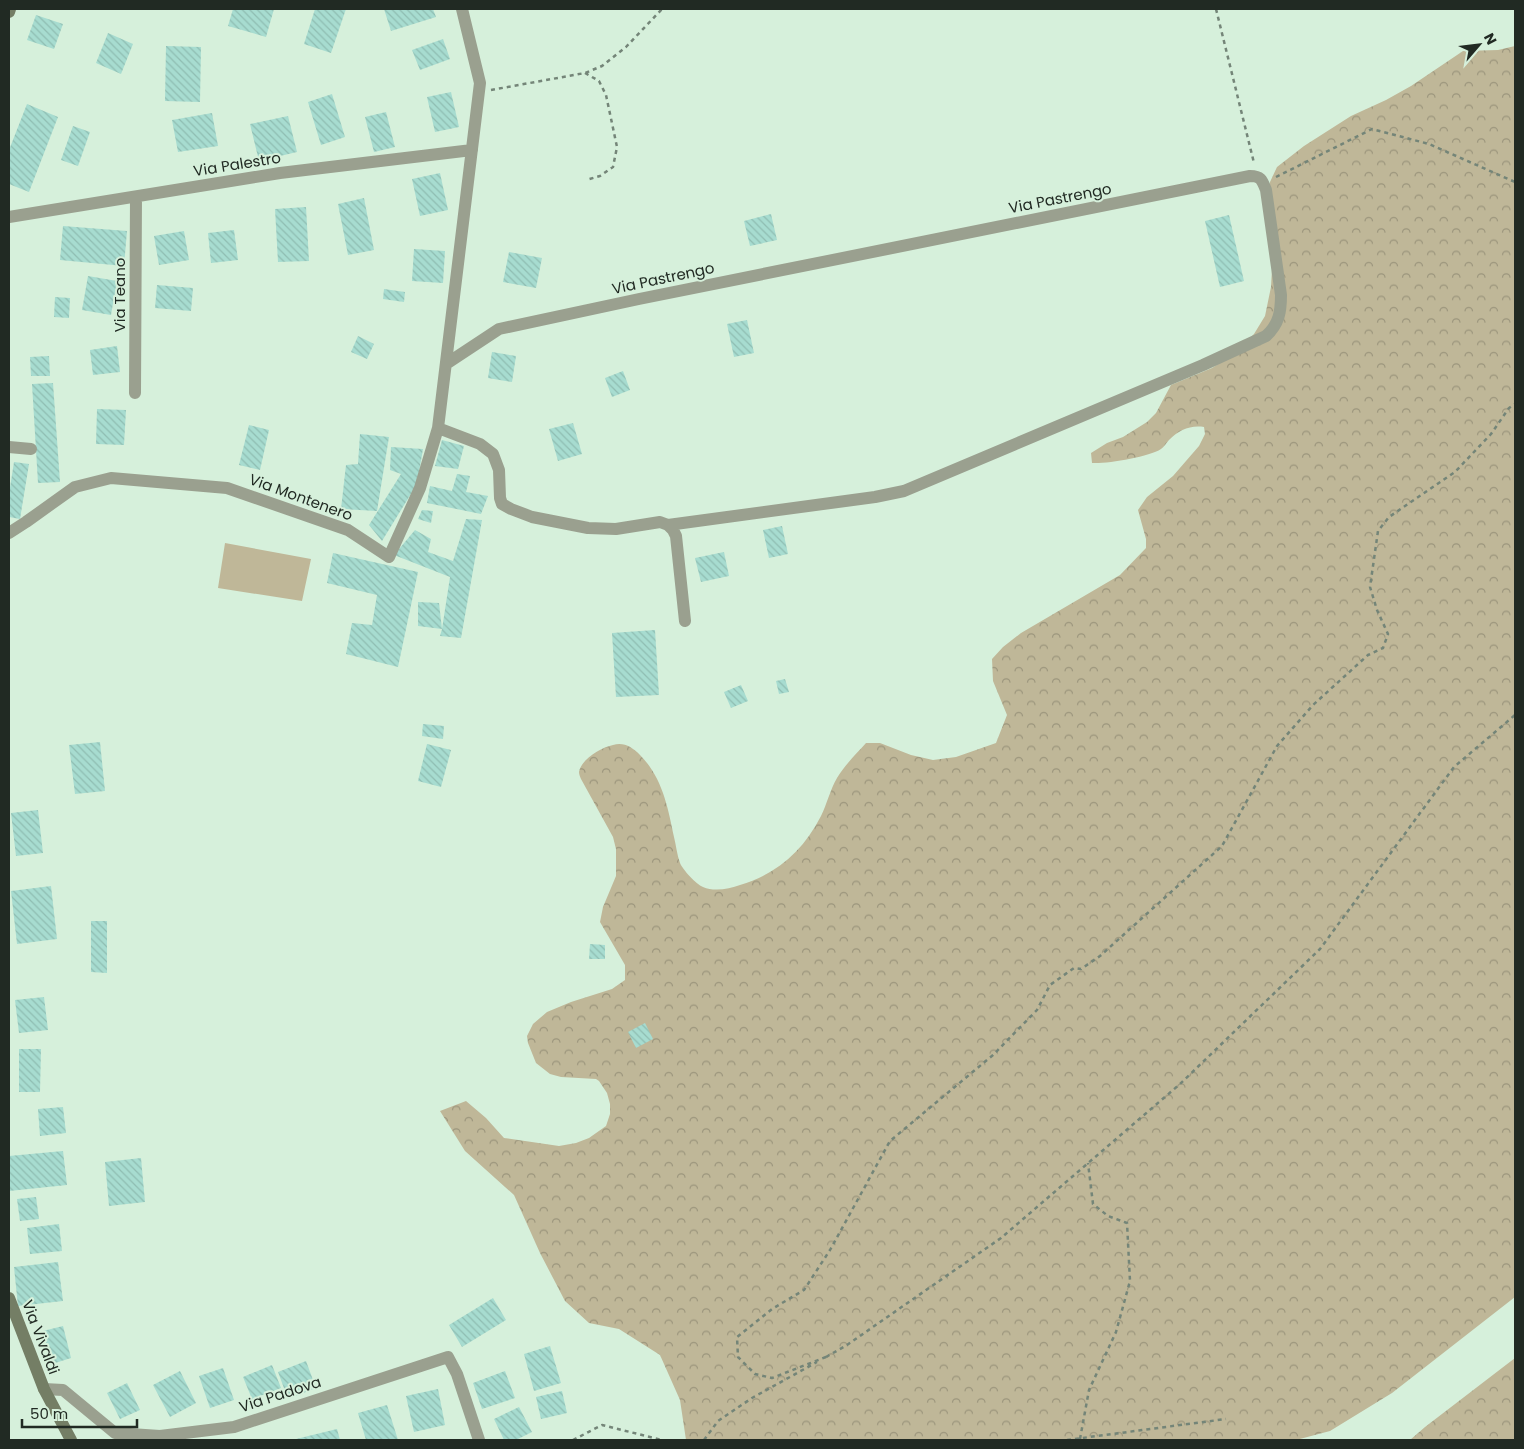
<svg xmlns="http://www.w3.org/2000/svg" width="1524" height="1449" font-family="Poppins,sans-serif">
<defs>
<pattern id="forest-crowns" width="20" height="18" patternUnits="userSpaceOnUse" patternTransform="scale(1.25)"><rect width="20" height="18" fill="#bfb798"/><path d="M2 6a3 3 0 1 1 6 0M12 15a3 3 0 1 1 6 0" fill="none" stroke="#9b957c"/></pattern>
<pattern id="building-back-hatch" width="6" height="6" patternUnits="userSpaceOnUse" patternTransform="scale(1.25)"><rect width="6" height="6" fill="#a7dcd0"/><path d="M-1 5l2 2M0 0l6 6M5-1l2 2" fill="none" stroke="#8fbdb2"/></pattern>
</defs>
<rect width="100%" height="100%" fill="#d6f0db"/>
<!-- green -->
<path fill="#bfb798" d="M225 543 311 559 302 601 218 588Z"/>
<!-- forest -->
<path fill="url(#forest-crowns)" d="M1515 46V1297L1392 1393 1330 1431 1296 1440H686L680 1400 660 1355 619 1329 589 1323 565 1301 540 1253 514 1195 465 1151 440 1111 466 1101 486 1118 504 1138 559 1146 576 1143 589 1138 606 1126 610 1114V1104L607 1093 599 1081 596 1079 561 1077 550 1074 536 1063 528 1043 527 1036 533 1024 547 1012 571 1002 612 989 625 980V965L600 922 603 907 616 876V849L613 837 581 779C580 777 579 774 579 772 581 759 602 747 613 745 624 742 632 747 640 755 662 777 668 807 674 837 676 845 677 855 680 863 683 870 696 884 703 887 714 892 729 889 740 885 777 874 803 851 821 816 827 804 830 790 837 778 845 765 856 754 866 743H880L911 755 933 760 956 757 996 743 1007 715 993 681 992 659 1003 647 1021 633 1120 575 1146 548V539L1138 510 1147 497 1173 476 1199 446 1205 434 1204 427C1190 425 1179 430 1169 440 1166 443 1164 447 1161 449 1149 457 1107 464 1092 463L1091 453 1107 443 1123 437 1147 422 1156 413 1171 385 1212 368 1231 356 1254 334 1265 316 1271 287 1273 252 1269 190 1270 182 1277 167 1304 146 1351 116 1386 100 1411 86 1463 51 1498 50Z
M1515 1358V1440H1410L1425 1427Z"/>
<!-- building -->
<path fill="url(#building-back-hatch)" d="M233 9H274L266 37 228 26Z
M315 9H346L331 53 304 44Z
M384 9H433L436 17 391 31Z
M36 15 63 24 54 49 27 40Z
M108 33 133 44 121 74 96 63Z
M443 39 450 59 420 70 412 50Z
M166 46 201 47 200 102 165 101Z
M451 92 459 127 435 132 427 97Z
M332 94 345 137 321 145 308 102Z
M27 104 58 117 29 192 9 184V150Z
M386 112 395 147 374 152 365 117Z
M212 113 218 146 178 152 172 120Z
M288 116 297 152 259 161 250 124Z
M73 126 90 132 78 166 61 160Z
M440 173 448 210 420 216 412 179Z
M364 198 374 250 348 255 338 204Z
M306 207 309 261 278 262 275 209Z
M771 214 777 240 750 246 744 221Z
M1229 215 1244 281 1220 287 1205 221Z
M63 226 127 231 124 266 60 260Z
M234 230 238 260 211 263 208 233Z
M184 231 189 260 159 265 154 236Z
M414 249 445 251 443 283 412 281Z
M509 252 542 258 536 288 503 282Z
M88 276 117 281 111 315 82 310Z
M157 285 193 288 191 311 155 308Z
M384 289 405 292 404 302 383 299Z
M55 297 70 298 69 318 54 317Z
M747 320 754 353 734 357 727 324Z
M358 336 374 344 367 359 351 352Z
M117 346 120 372 93 375 90 350Z
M492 352 516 356 512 382 488 378Z
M49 356 50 376H31L30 357Z
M623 371 630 390 612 397 605 378Z
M53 383 60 482 38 483 32 384Z
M97 409 126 410 124 445 96 444Z
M573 423 582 454 558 461 549 429Z
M249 425 269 430 260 470 239 465Z
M360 434 389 437 377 511 341 509 346 465 358 464Z
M442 440 464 446 458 469 435 466Z
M391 447 423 449 417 484 382 541 369 525 401 474 390 470Z
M14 462 29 464 20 519 9 517V494Z
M457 474 470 476 466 492 488 496 481 514 427 503 430 486 452 491Z
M422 510 433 511 431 523 418 519Z
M466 519 482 520 461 638 440 636 442 629 418 626V602L439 603 442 629 450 577 394 555 415 530 431 539 428 552 453 561Z
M782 526 788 554 769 558 763 530Z
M724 552 729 576 701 582 695 558Z
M333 553 418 572 398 667 346 654 352 623 372 625 377 595 327 583Z
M655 630 659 695 616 697 612 633Z
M785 679 789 692 779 694 776 681Z
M741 685 748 701 731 708 724 692Z
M423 724 444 726 443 739 422 736Z
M100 742 105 791 75 794 69 745Z
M427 744 451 750 441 787 418 781Z
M38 810 43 853 16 856 11 813Z
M51 886 57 939 17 944 11 891Z
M91 921H107V973L91 972Z
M590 944 605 945V959H589Z
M44 997 48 1030 19 1033 15 1000Z
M645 1023 653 1039 636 1048 628 1032Z
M19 1049H41L40 1092H19Z
M63 1107 66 1133 40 1136 38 1109Z
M63 1151 67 1185 9 1191V1156Z
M141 1158 145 1202 109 1206 105 1162Z
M36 1197 39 1219 20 1221 17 1199Z
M59 1224 62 1251 30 1254 27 1228Z
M58 1262 63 1301 18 1306 14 1267Z
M493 1298 506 1320 462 1347 449 1325Z
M63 1326 71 1358 52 1364 43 1331Z
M550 1346 561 1383 534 1391 524 1354Z
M306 1361 316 1388 288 1399 278 1372Z
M272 1365 281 1388 252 1399 243 1377Z
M223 1368 234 1400 210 1408 199 1376Z
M180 1371 196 1403 170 1417 153 1385Z
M505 1371 515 1398 482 1409 473 1383Z
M127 1383 140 1410 120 1419 107 1393Z
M438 1389 445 1425 414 1432 406 1396Z
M562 1391 567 1413 541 1419 536 1397Z
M387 1405 398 1440H366L358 1413Z
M519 1407 532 1432 516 1440H504L494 1419Z
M337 1429 340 1440H292Z"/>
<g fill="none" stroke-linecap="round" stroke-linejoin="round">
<!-- path -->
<path stroke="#748578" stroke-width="2.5" stroke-dasharray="4 4" stroke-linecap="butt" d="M1216 9 1254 163
M585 73 599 81 606 95 617 147 613 167 600 176 586 180
M491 90 585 73 602 66 626 47 662 9
M1276 177 1372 129 1429 144 1515 182
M826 1357 772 1378 755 1374 738 1357 737 1337 772 1309 804 1290 830 1250 890 1141 993 1055 1037 1010 1050 985 1074 968 1081 969 1100 956 1222 846 1277 746 1313 705 1368 655 1383 648 1388 634 1377 610 1370 587 1378 531 1389 517 1455 472 1491 434 1509 408 1515 404
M826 1357 847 1345 1001 1238 1180 1084 1320 949 1454 767 1515 715
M1080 1439 1089 1390 1116 1332 1130 1281 1127 1223 1108 1216 1093 1204 1088 1163
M573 1440 602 1425 662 1440
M704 1440 718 1421 752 1398 817 1362
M1067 1440 1226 1419"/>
<!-- street -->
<path stroke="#9aa08f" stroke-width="12" d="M9 217 280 173 472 150
M446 364 499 329 639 299 1250 176C1261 176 1262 180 1266 190L1281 295C1281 312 1279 324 1266 336L1203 365 904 491 875 497 668 525
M135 393 136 197
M438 428 480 444 493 454 499 470 500 498 502 504 511 509 532 517 588 528 616 529 660 522 668 525 673 530 676 536 685 621
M9 447 31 449
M9 533 26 522 75 487 111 478 227 488 348 530 389 557 420 488 438 428 480 83 462 9
M44 1389 63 1390 115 1433 160 1436 234 1427 448 1357 457 1374 479 1440"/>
<!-- secondary -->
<path stroke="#747e65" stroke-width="12" d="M9 12 10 9
M9 1298 44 1389 71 1440"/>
</g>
<g text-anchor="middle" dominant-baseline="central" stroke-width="4" stroke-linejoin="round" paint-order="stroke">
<!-- street labels -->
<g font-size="15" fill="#212a23" stroke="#d6f0db">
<text transform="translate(237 164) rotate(-9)">Via Palestro</text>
<text transform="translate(1060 198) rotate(-11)">Via Pastrengo</text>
<text transform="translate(663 278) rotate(-12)">Via Pastrengo</text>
<text transform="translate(119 295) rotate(-90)">Via Teano</text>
<text transform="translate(301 497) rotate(20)">Via Montenero</text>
<text transform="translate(41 1337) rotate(69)">Via Vivaldi</text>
<text transform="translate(280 1394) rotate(-18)">Via Padova</text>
</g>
</g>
<!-- border -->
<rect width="1524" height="1449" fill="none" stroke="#212a23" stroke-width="20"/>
<!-- north arrow -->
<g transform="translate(1479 45) rotate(62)" stroke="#d6f0db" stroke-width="4" paint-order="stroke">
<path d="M0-4L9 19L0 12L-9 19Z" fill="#212a23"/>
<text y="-8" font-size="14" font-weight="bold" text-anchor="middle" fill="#212a23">N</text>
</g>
<!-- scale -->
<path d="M22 1419v8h115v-8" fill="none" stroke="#212a23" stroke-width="2.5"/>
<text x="30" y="1419" font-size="15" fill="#212a23" stroke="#d6f0db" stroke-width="4" paint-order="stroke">50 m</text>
</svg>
